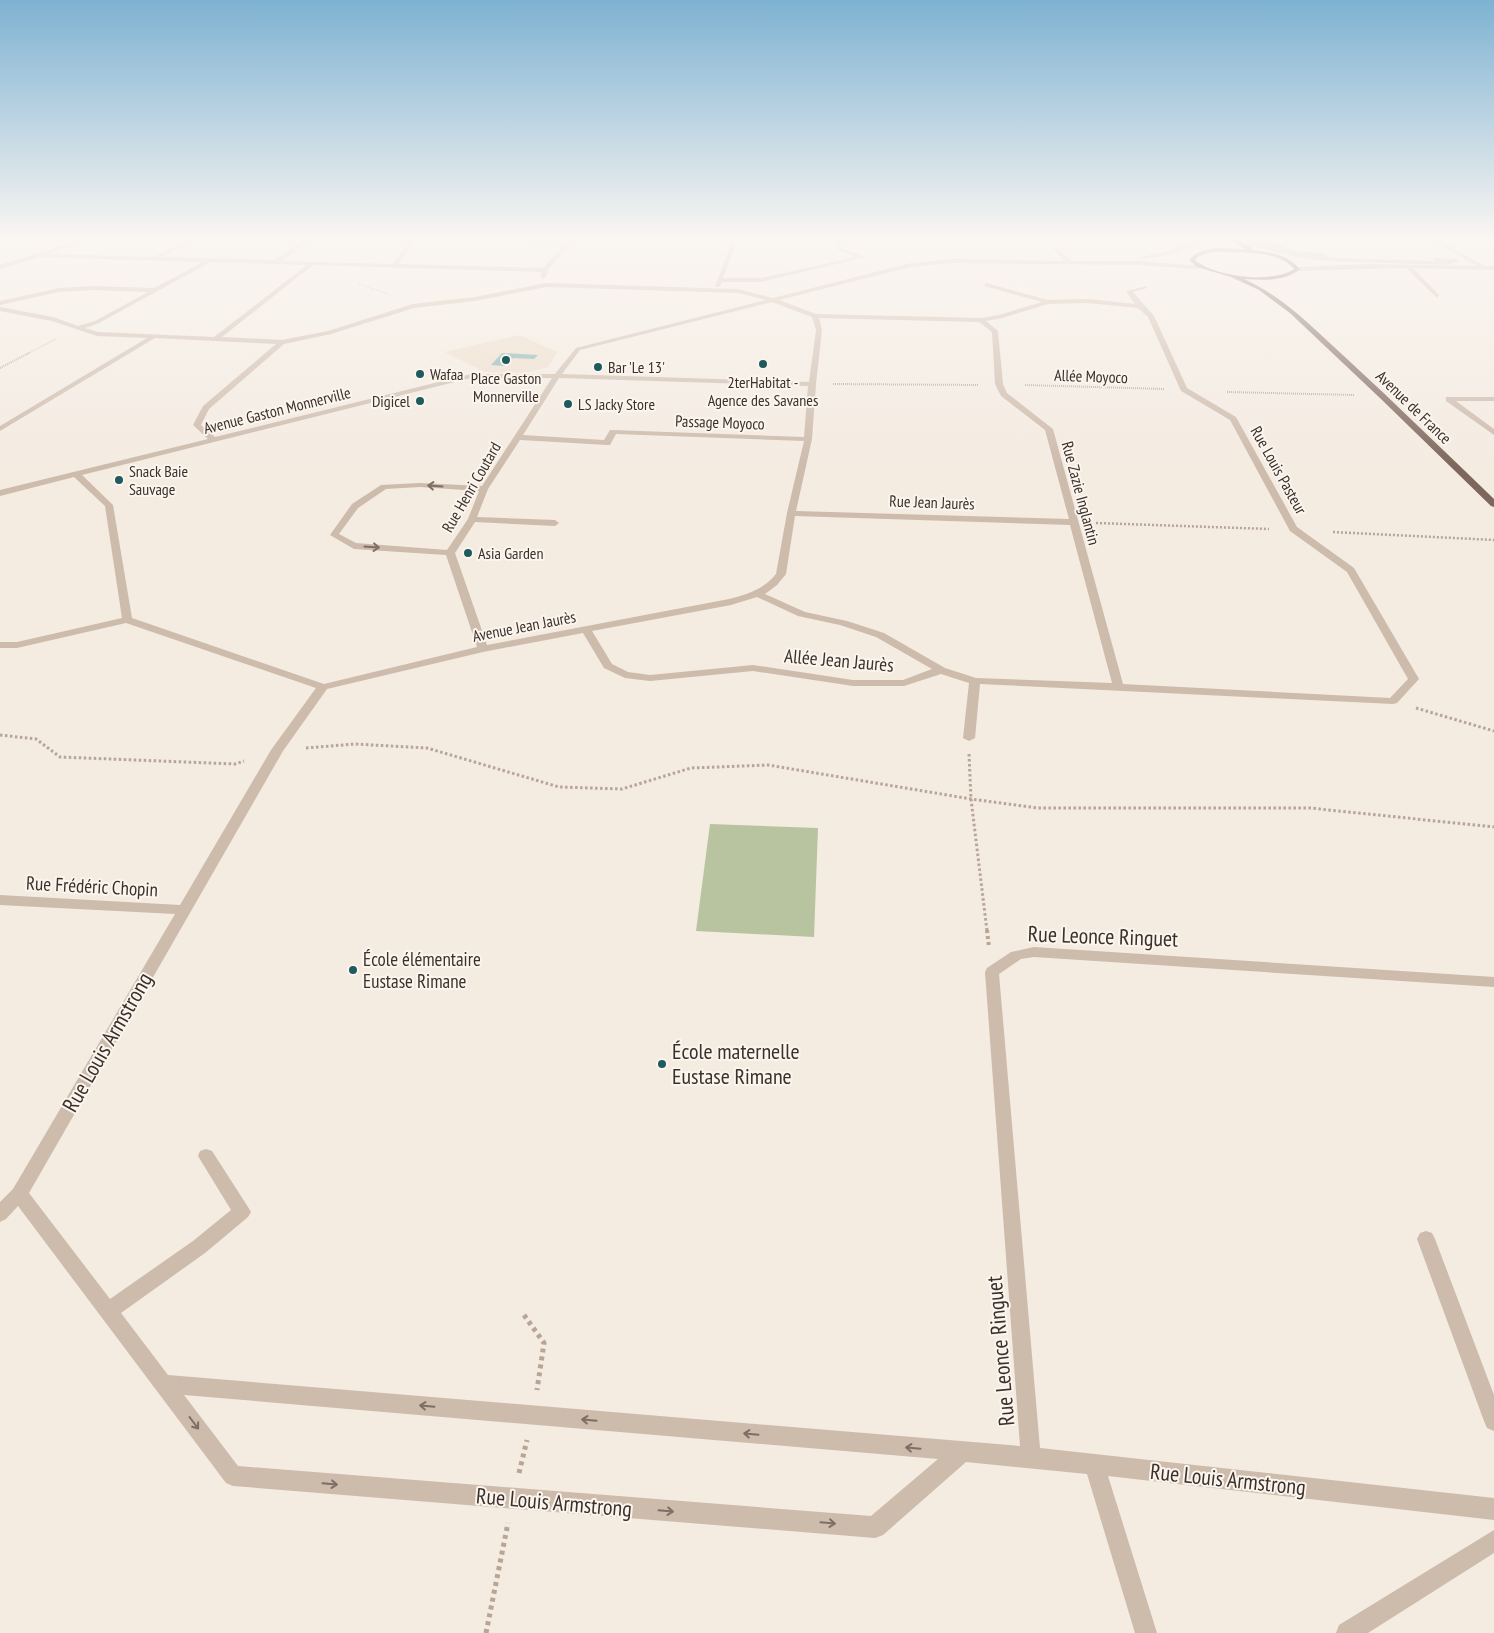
<svg xmlns="http://www.w3.org/2000/svg" width="1494" height="1633" font-family="'PT Sans Narrow',sans-serif">
<rect width="100%" height="100%" fill="#f4ebe1"/>
<!-- green -->
<path fill="#b8c4a0" d="M1242 241 1278 242C1289 257 1320 247 1330 258L1435 261 1433 258 1458 259 1460 261 1448 265 1327 261 1297 257 1263 249 1247 245Z
M710 824 818 828 814 937 696 931Z"/>
<!-- plaza -->
<path fill="#ecdcc8" d="M519 335 557 352 548 367 525 373 485 372 445 352Z"/>
<!-- water -->
<path fill="#7fb0b2" d="M502 353 538 355 534 359 513 358 505 366 491 365Z"/>
<g fill="none" stroke-linecap="round" stroke-linejoin="round">
<!-- path-far5 -->
<path stroke="#b9a596" stroke-width="1" stroke-dasharray="1 1" stroke-linecap="butt" d="M359 284 388 294
M27 354 56 339"/>
<!-- path-far4 -->
<path stroke="#b9a596" stroke-width="2" stroke-dasharray="1 1" stroke-linecap="butt" d="M0 368 29 353
M833 384 979 385
M1025 385 1164 389
M1227 392 1354 395"/>
<!-- path-far3 -->
<path stroke="#b9a596" stroke-width="2.5" stroke-dasharray="2 2" stroke-linecap="butt" d="M1096 523 1269 529
M1333 532 1494 540"/>
<!-- path-far2 -->
<path stroke="#b9a596" stroke-width="3" stroke-dasharray="2.5 2.5" stroke-linecap="butt" d="M1416 708 1494 731
M0 735 36 739 60 757 235 764 244 761
M306 748 355 744 427 748 559 787 622 789 691 768 768 765 971 799 1038 808H1310L1494 827
M969 754 971 799 987 931"/>
<!-- path-far1 -->
<path stroke="#b9a596" stroke-width="4" stroke-dasharray="3 3" stroke-linecap="butt" d="M987 930 989 947"/>
<!-- path -->
<path stroke="#b9a596" stroke-width="5" stroke-dasharray="4 4" stroke-linecap="butt" d="M524 1315 544 1343 537 1390
M519 1473 527 1440
M486 1633 508 1523"/>
<!-- minor -->
<path fill="#cdbbac" fill-rule="evenodd" d="M85 238H94L48 254 154 257 192 238H199L162 257 275 260 306 238H312L282 261 393 264 412 238H417L398 264 543 268 565 243 478 240 481 238 568 240 575 238 548 270 546 277 543 279 540 277 542 272 313 265 222 337 282 340 328 331 413 304 475 297 546 283 738 289 773 298 911 263 953 259 1065 261 1053 249 1055 246 1072 261H1139L1200 266 1198 269 1139 265 953 263 911 267 779 300 816 314 981 318 999 315 1042 302 984 286 986 283 1048 300 1088 299 1135 304 1126 291 1147 286V288L1133 292 1154 316 1187 388 1236 417 1297 527 1354 568 1419 679 1397 703 1393 704 980 684 975 738 969 741 963 738 969 683 941 674 904 686H853L753 671 650 681 625 678 604 668 583 633 483 652 327 689 283 751 29 1193 110 1299 193 1241 231 1210 198 1156 200 1151 206 1149 212 1151 248 1207 251 1212 248 1217 205 1253 121 1313 168 1375 1020 1446 985 972 987 968 1011 952 1034 947 1494 977V987L1034 957 1021 959 999 974 1040 1448 1494 1498V1520L1108 1476 1157 1633H1135L1087 1474 966 1462 883 1535 875 1538 233 1486 226 1483 18 1206 6 1219 0 1222V1202L13 1189 175 914 0 905V895L180 905 271 750 316 688 126 623 17 648H0V642H17L122 618 105 506 74 477 0 496V490L208 439 193 425 203 406 276 344 155 338 0 431V426L147 338 97 336 52 321 0 311V307L53 317 78 326 95 321 148 292 91 290 59 292 0 305V301L59 288 91 286 154 288 203 262 39 257 0 269V265ZM211 262 307 265 214 337 98 332 85 328 99 323ZM546 287 738 293 766 300 576 348 555 374H471L215 437 201 425 209 409 284 344 331 334 414 308 475 301ZM772 302 812 317 816 330 809 382 562 374 580 350ZM1088 303 1138 308 1148 317 1181 391 1230 420 1290 531 1347 572 1408 679 1390 698 1123 684 1053 429 1007 393 1003 384 998 331 986 321 1002 318 1048 304ZM819 318 979 322 992 332 995 384 1001 396 1045 430 1069 519 796 511 812 439 816 384 822 330ZM471 378H552L482 486 420 483 381 485 352 504 330 535 354 549 446 555 477 647 324 684 132 618 113 505 82 475ZM559 378 808 386 804 437 613 430H610L604 440 523 435ZM616 434 804 441 787 513 776 574C764 589 748 594 729 599L487 645 455 553 475 522 555 526 559 523 555 520 477 517 488 489 520 440 607 445H610ZM420 487 479 491 468 519 447 550 356 543 339 534 358 508 386 489ZM795 516 1070 525 1112 683 976 678 945 668 884 633 847 621 805 612 765 594 777 585 786 574ZM757 597 798 616 840 625 876 637 932 669 903 680H853L753 665 650 675 628 672 612 664 592 631 731 605ZM184 1395 938 1459 871 1516 238 1466Z
M733 238H738L723 278H761L857 257 837 250 835 241 831 238 840 239 842 248 866 257 761 282H722L719 287H715Z
M1188 238H1193L1198 243 1172 254 1144 259 1141 257 1168 251 1192 243Z
M1428 238H1435L1484 266H1494V270L1413 268 1439 295 1437 298 1406 268 1297 271 1294 269 1297 267 1369 264 1477 266Z
M1446 397H1494V401H1456L1494 429V435L1446 401Z
M1426 1231 1432 1233 1435 1239 1494 1395V1431L1487 1428 1484 1421 1417 1239 1420 1233Z
M1494 1530V1553L1368 1633H1336L1339 1625Z"/>
<!-- major -->
<path fill="#7d675c" fill-rule="evenodd" d="M1226 238H1233L1252 248V250C1270 252 1288 255 1300 269 1285 282 1263 280 1244 279 1284 297 1314 329 1346 358 1396 404 1445 452 1494 499V507L1491 506 1381 399 1290 313 1259 290 1231 277 1197 267 1189 260C1201 245 1230 248 1247 250ZM1232 252C1252 253 1279 252 1294 269 1272 284 1215 277 1195 260 1203 250 1221 252 1232 252Z"/>
</g>
<!-- one-way arrows -->
<defs><path id="oneway-shaft" d="M-6 0H5M1.5-3L5.5 0L1.5 3" fill="none" stroke-width="1.6" stroke-linecap="round" stroke-linejoin="round" transform="scale(1.25)"/></defs>
<g stroke="#7d6f65">
<use href="#oneway-shaft" transform="translate(435 486) rotate(-176)"/>
<use href="#oneway-shaft" transform="translate(372 547) rotate(4)"/>
<use href="#oneway-shaft" transform="translate(427 1406) rotate(-175)"/>
<use href="#oneway-shaft" transform="translate(589 1420) rotate(-175)"/>
<use href="#oneway-shaft" transform="translate(194 1423) rotate(53)"/>
<use href="#oneway-shaft" transform="translate(751 1434) rotate(-175)"/>
<use href="#oneway-shaft" transform="translate(913 1448) rotate(-175)"/>
<use href="#oneway-shaft" transform="translate(330 1484) rotate(5)"/>
<use href="#oneway-shaft" transform="translate(666 1511) rotate(5)"/>
<use href="#oneway-shaft" transform="translate(828 1523) rotate(5)"/>
</g>
<!-- sky -->
<linearGradient id="sky" x2="0" y2="1"><stop stop-color="#7eb2d2"/><stop offset="0.51" stop-color="#faf6f2"/><stop offset="1" stop-color="#faf6f2" stop-opacity="0"/></linearGradient>
<rect width="1494" height="467" fill="url(#sky)"/>
<!-- markers -->
<g fill="#1f5a5e" stroke="#fbf5ee" stroke-width="2">
<circle cx="506" cy="360" r="5"/>
<circle cx="763" cy="364" r="5"/>
<circle cx="598" cy="367" r="5"/>
<circle cx="420" cy="374" r="5"/>
<circle cx="420" cy="401" r="5"/>
<circle cx="568" cy="404" r="5"/>
<circle cx="119" cy="480" r="5"/>
<circle cx="468" cy="553" r="5"/>
<circle cx="353" cy="970" r="5"/>
<circle cx="662" cy="1064" r="5"/>
</g>
<g text-anchor="middle" dominant-baseline="central" stroke-width="4" stroke-linejoin="round" paint-order="stroke">
<!-- far-poi labels -->
<g font-size="16" fill="#3b302b" stroke="#fbf5ee" text-anchor="start">
<text x="608" y="367">Bar 'Le 13'</text>
<text x="430" y="374">Wafaa</text>
<text x="506" y="378" text-anchor="middle">Place Gaston<tspan x="506" dy="18">Monnerville</tspan></text>
<text x="763" y="382" text-anchor="middle">2terHabitat -<tspan x="763" dy="18">Agence des Savanes</tspan></text>
<text x="410" y="401" text-anchor="end">Digicel</text>
<text x="578" y="404">LS Jacky Store</text>
<text x="129" y="471">Snack Baie<tspan x="129" dy="18">Sauvage</tspan></text>
<text x="478" y="553">Asia Garden</text>
</g>
<!-- far-street labels -->
<g font-size="16" fill="#3b302b" stroke="#fbf5ee">
<text transform="translate(1091 376) rotate(2)">Allée Moyoco</text>
<text transform="translate(1414 407) rotate(44)">Avenue de France</text>
<text transform="translate(277 410) rotate(-14)">Avenue Gaston Monnerville</text>
<text transform="translate(720 422) rotate(2)">Passage Moyoco</text>
<text transform="translate(1279 470) rotate(61)">Rue Louis Pasteur</text>
<text transform="translate(471 487) rotate(-60)">Rue Henri Coutard</text>
<text transform="translate(1081 493) rotate(75)">Rue Zazie Inglantin</text>
<text transform="translate(932 502) rotate(2)">Rue Jean Jaurès</text>
<text transform="translate(524 626) rotate(-11)">Avenue Jean Jaurès</text>
</g>
<!-- street labels -->
<g font-size="19" fill="#3b302b" stroke="#fbf5ee">
<text transform="translate(839 660) rotate(5)">Allée Jean Jaurès</text>
<text transform="translate(92 886) rotate(3)">Rue Frédéric Chopin</text>
</g>
<!-- poi labels -->
<g font-size="19" fill="#3b302b" stroke="#fbf5ee" text-anchor="start">
<text x="363" y="959">École élémentaire<tspan x="363" dy="22">Eustase Rimane</tspan></text>
</g>
<!-- near-street labels -->
<g font-size="22" fill="#3b302b" stroke="#fbf5ee">
<text transform="translate(1103 936) rotate(2)">Rue Leonce Ringuet</text>
<text transform="translate(107 1042) rotate(-60)">Rue Louis Armstrong</text>
<text transform="translate(1000 1351) rotate(-95)">Rue Leonce Ringuet</text>
<text transform="translate(1228 1479) rotate(6)">Rue Louis Armstrong</text>
<text transform="translate(554 1502) rotate(5)">Rue Louis Armstrong</text>
</g>
<!-- near-poi labels -->
<g font-size="22" fill="#3b302b" stroke="#fbf5ee" text-anchor="start">
<text x="672" y="1051">École maternelle<tspan x="672" dy="25">Eustase Rimane</tspan></text>
</g>
</g>
</svg>
